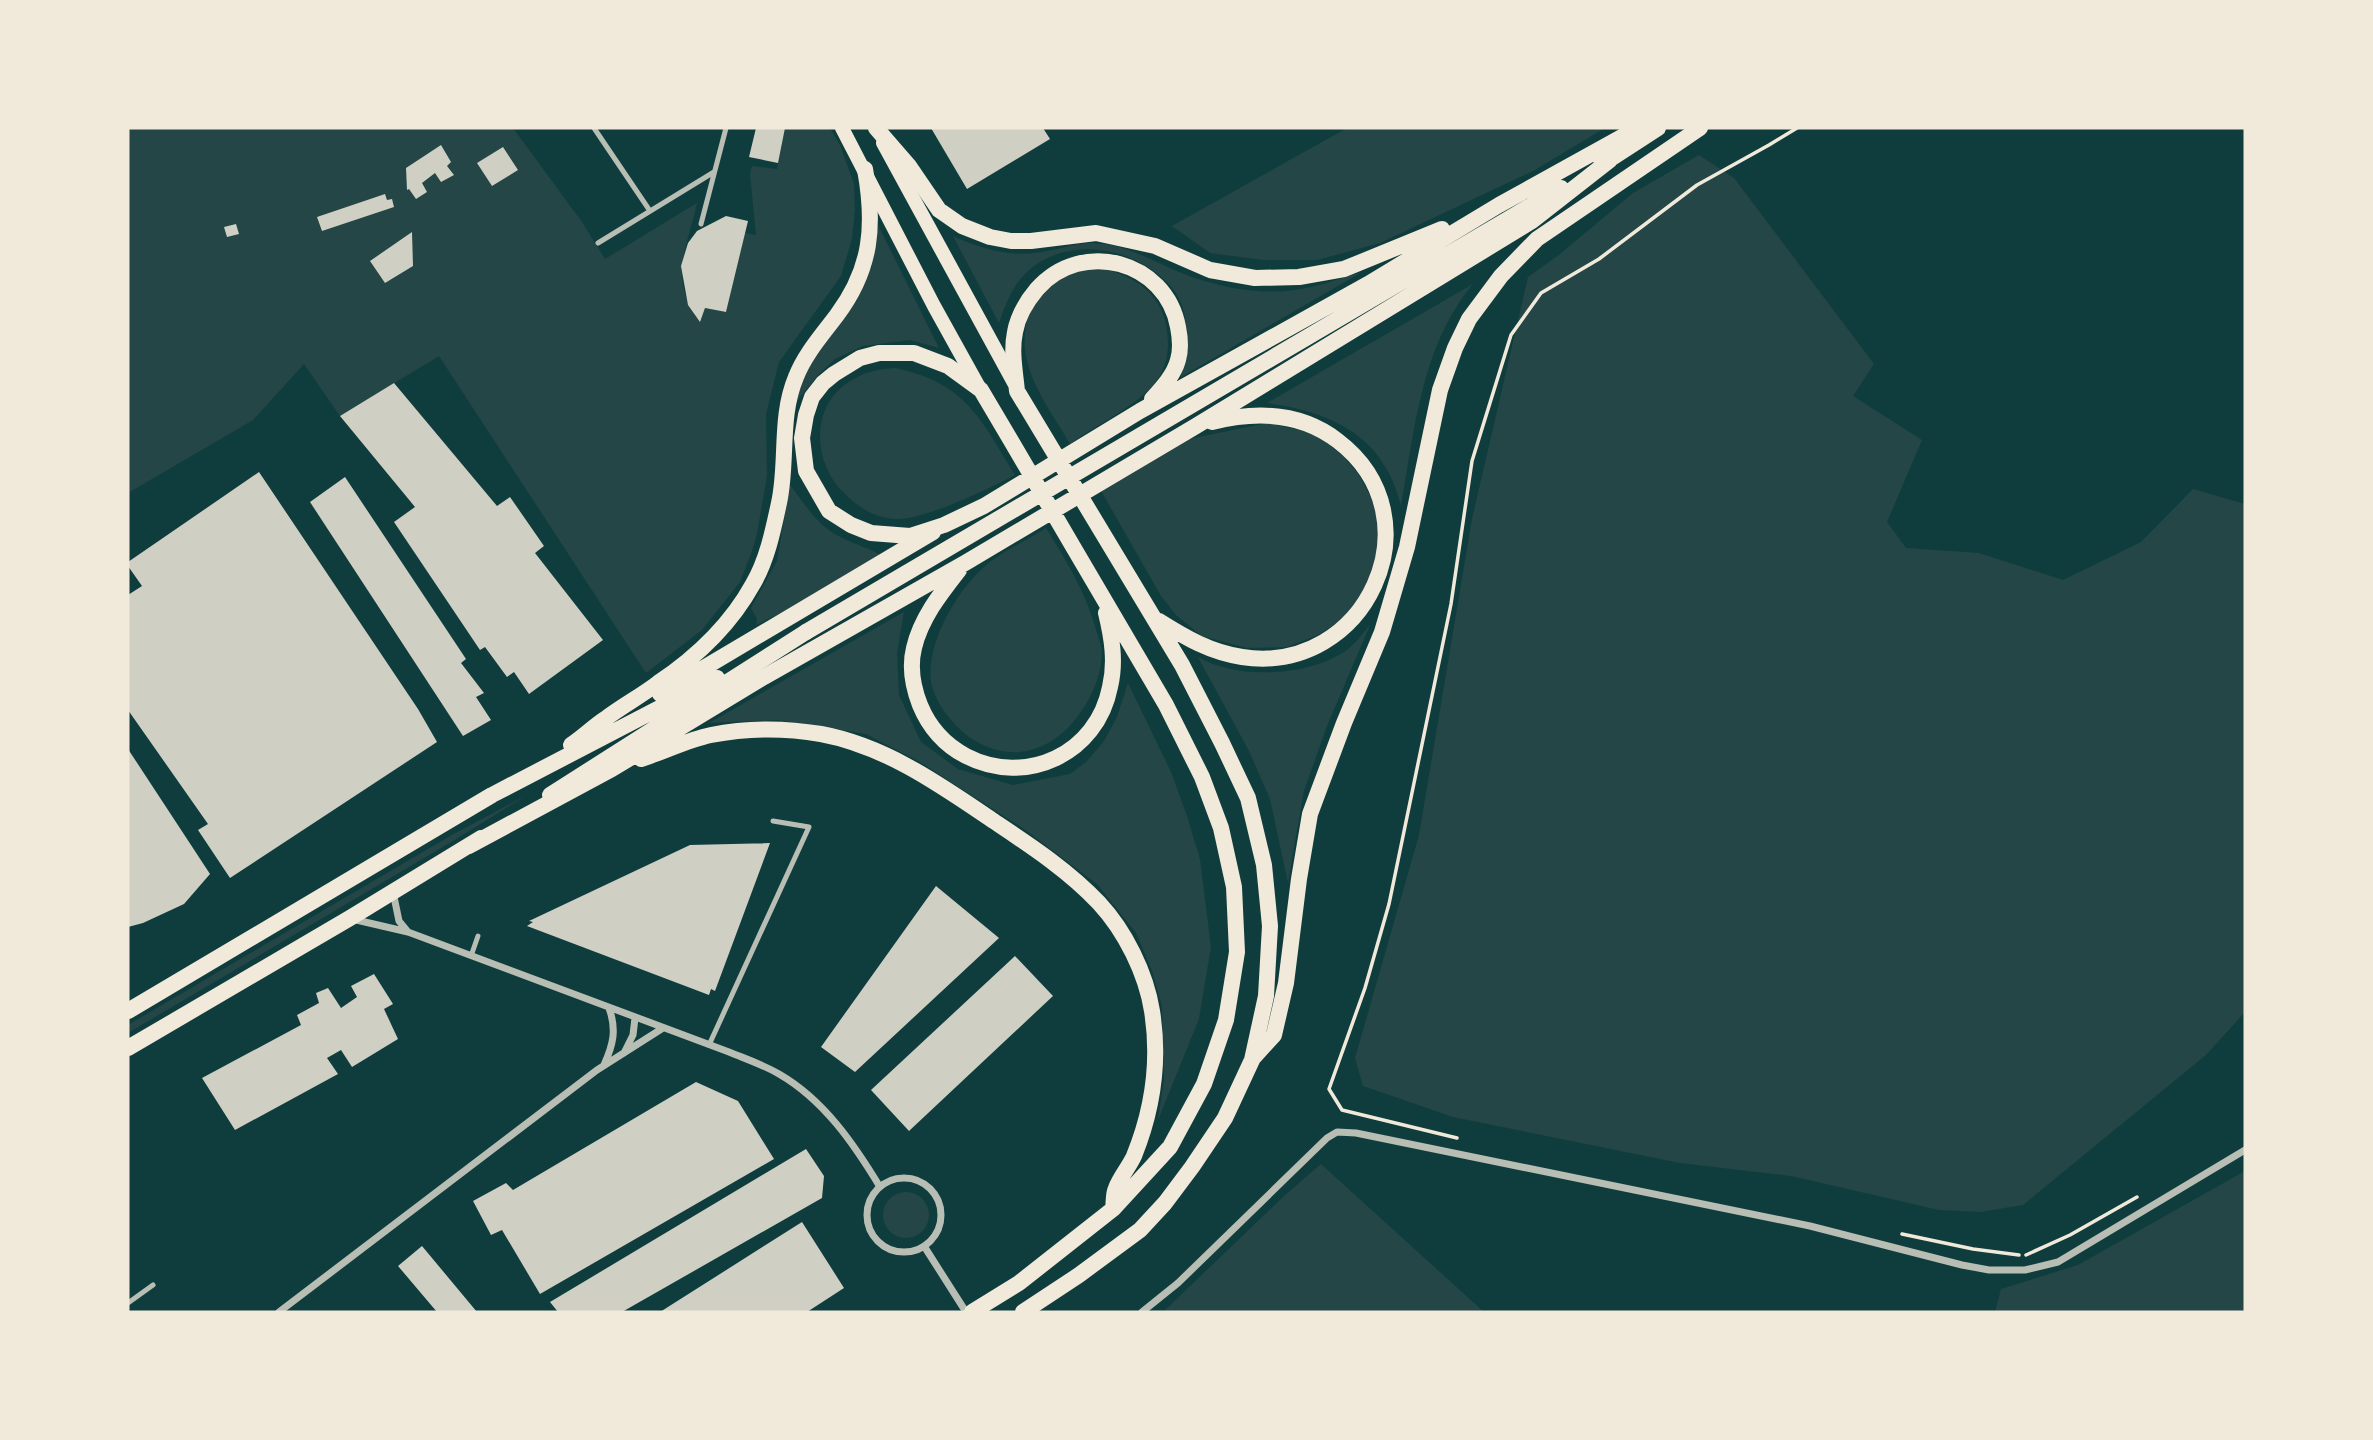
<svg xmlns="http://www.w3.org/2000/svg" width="2373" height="1440" font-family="Commissioner,sans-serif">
<rect width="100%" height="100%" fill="#0f3d3e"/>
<!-- green -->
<path fill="#244646" d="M128 128H513L582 222 605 259 697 203C687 248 668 280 700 321L705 308 726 312 745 233 756 235 750 174 752 166 777 169 785 128H830L840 145 854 184 855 210 852 239 841 276 779 362 766 414 767 476 757 534 751 554 740 582 702 630 646 673 439 356 340 416 304 364 253 420 128 493Z
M1347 128H1605L1533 171 1380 243 1317 260H1263L1210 253 1172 226Z
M1699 155 1734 178 1874 364 1853 396 1922 440 1887 522 1906 548 1979 553 2063 580 2141 542 2193 489 2245 504V1012L2206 1055 2023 1205 1980 1212 1939 1210 1791 1176 1680 1163 1453 1117 1363 1086 1355 1058 1419 835 1472 519 1528 277 1560 254 1633 193Z
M878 225 939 348 910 340 863 346 835 359 818 375 794 405 807 365 853 305 872 266Z
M953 236C979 248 1006 256 1035 253 1055 251 1073 243 1093 243 1126 244 1154 262 1184 274 1217 287 1259 295 1294 290 1317 287 1339 279 1362 272L1181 377C1188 351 1191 311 1173 289 1138 246 1064 233 1024 275 1011 289 1005 306 999 323Z
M1090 267C1135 272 1169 296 1168 345 1168 356 1164 371 1157 380 1140 405 1095 425 1070 444 1047 404 1012 363 1029 315 1039 288 1063 274 1090 267Z
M1473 284C1421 346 1415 429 1401 506 1385 437 1333 412 1267 403Z
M895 368C966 383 980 418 1015 475 988 489 923 521 894 519 873 517 859 508 844 493 811 461 810 402 854 379 867 371 880 369 895 368Z
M1267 423 1314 433 1343 456 1359 475 1377 509 1378 549 1370 587 1348 616 1318 635 1287 647 1247 648 1202 636 1176 615 1161 596 1100 489 1184 440Z
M790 485C803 502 817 524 835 534 850 543 867 547 881 555L816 596 756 625 757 619 751 608 777 561Z
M1046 528C1067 562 1087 594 1097 633 1099 639 1102 647 1102 654 1101 679 1089 703 1074 721 1060 738 1041 750 1020 752 995 754 969 741 954 723 944 713 934 697 931 682 926 641 959 586 991 561 1005 550 1029 539 1046 528Z
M904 612 897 653 899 695 921 742 958 769 1013 785 1070 774 1086 762 1104 741 1117 717 1128 683 1171 772 1187 816 1200 859 1211 947 1199 1019 1158 1120 1164 1079 1162 1006 1152 971 1136 933 1097 884 1024 829 920 762 866 734 778 720 709 723Z
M1370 625 1327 726 1304 791 1288 883 1270 799 1249 751 1198 657C1237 680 1311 677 1348 649 1356 643 1363 633 1370 625Z
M527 795 453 841 128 1033V1025L450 836Z
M1321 1164 1484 1312H1163L1284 1196Z
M2245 1171V1312H1995L2001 1289 2078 1265Z
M883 1215a23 23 0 1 1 46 0a23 23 0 1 1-46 0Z"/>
<!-- building -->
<path fill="#cfcfc3" d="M756 128H785L778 163 749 157Z
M931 128H1043L1050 139 967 189Z
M441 145 451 162 447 166 454 175 441 182 435 173 422 183 427 192 416 199 409 189 407 190 406 168Z
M503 147 518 170 492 186 477 163Z
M385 194 387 200 392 199 394 207 322 231 317 217Z
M726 216 748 221 726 312 705 308 700 322 688 305 681 266 688 243 697 231Z
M236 224 239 234 227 237 224 227Z
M412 232 413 266 385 283 370 261Z
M394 383 497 506 510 497 544 546 535 553 603 640 529 694 514 672 507 677 485 647 480 650 394 522 415 507 340 416Z
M259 472 418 709 437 742 230 878 198 830 208 824 128 710V595L142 586 128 566V562Z
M345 477 466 659 461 663 484 693 476 697 491 720 463 736 310 502Z
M128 749 210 874 184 904 143 923 128 927Z
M770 843 715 991 711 989 709 995 527 926 533 922 529 921 690 845Z
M936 886 999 938 855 1072 821 1047Z
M1015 956 1053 996 909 1131 871 1090Z
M374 974 393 1004 384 1009 398 1039 352 1067 341 1050 327 1058 338 1074 235 1130 202 1078 301 1025 297 1015 319 1003 316 993 328 988 341 1008 357 997 351 986Z
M696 1082 738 1101 774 1159 540 1294 502 1230 491 1235 473 1201 506 1183 513 1190Z
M806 1149 824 1176 822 1198 622 1312H558L550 1302Z
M802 1222 844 1288 807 1312H660Z
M422 1246 477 1312H437L398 1266Z"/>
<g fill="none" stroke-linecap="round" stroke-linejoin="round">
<!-- path -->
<path stroke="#f1e9da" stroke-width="3.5" d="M1457 1138 1342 1110 1329 1089 1365 988 1389 904 1451 604 1472 461 1511 335 1541 293 1599 259 1697 185 1769 145 1797 128
M1902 1234 1973 1249 2019 1255
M2026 1255 2070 1235 2137 1197"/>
<!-- service -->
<path stroke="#b8beb3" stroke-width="5" d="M594 128 650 211
M701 224 726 128
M598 243 714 172
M471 956 478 936
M709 1045 809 827 773 821
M128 1303 153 1285"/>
<!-- minor -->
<path stroke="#b8beb3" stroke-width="7" d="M393 892 399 921 408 932
M352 919 408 932 729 1052C746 1059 764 1065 779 1074 824 1100 854 1144 880 1187
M624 1053 633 1035 635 1018
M604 1065C613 1045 617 1030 609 1008
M867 1215a37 37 0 1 1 74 0a37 37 0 1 1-74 0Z
M924 1246 966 1312
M279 1312 597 1070 663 1028
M1142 1312 1178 1283 1327 1138 1337 1132 1356 1133 1810 1226 1962 1265 1989 1270H2025L2058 1262 2245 1150"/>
<!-- secondary -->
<path stroke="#f1e9da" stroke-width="14" d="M842 128 934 306 980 389
M883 143 1014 383"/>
<!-- primary -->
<path stroke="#f1e9da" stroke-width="16" d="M660 694 933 532
M571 745C583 737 593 727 605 719 622 706 641 696 658 683 695 658 731 624 753 584 767 560 773 531 779 503 788 462 779 417 796 377 805 354 822 335 837 315 872 268 875 225 865 169
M550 795 806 632
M128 1011 492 795 717 678
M128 1048 350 918 481 838"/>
<!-- trunk -->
<path stroke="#f1e9da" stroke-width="16" d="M876 128 909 166 939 210 962 226 990 237 1011 241H1031L1096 233 1155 246 1210 270 1255 278 1299 277 1344 269 1442 229
M1601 165 1658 128
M959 570C941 593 921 618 914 648 909 668 913 687 920 705 929 727 945 745 966 756 1026 787 1097 754 1110 687 1116 662 1112 638 1106 613
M1159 621C1186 638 1210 652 1242 657 1366 676 1439 518 1338 441 1301 412 1256 411 1212 422
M806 632 1561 188
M641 759C664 752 687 740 711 735 746 728 786 728 821 734 886 746 942 786 995 822 1031 846 1069 871 1099 903 1125 931 1146 973 1152 1011 1160 1061 1153 1109 1134 1156 1129 1167 1120 1177 1116 1188 1113 1194 1114 1203 1113 1209
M469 846 612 769 764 677 965 563 1196 426 1532 221 1610 160
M1253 1058 1274 1035 1286 983 1299 879 1310 814 1344 723 1382 632 1407 547 1440 390 1455 348 1469 319 1501 276 1537 239 1700 128
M972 1312 1019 1283 1113 1209 1170 1147 1204 1084 1226 1020 1237 952 1234 887 1221 828 1202 777 1166 705 1075 550 1010 439 981 390 948 366 914 353H879L860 358 834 374 823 383 812 397 806 415 802 438 806 471 829 511 851 525 871 533 910 536 944 525 984 506 1140 411 1368 284 1499 205 1638 128
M1023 1312 1079 1275 1140 1230 1165 1203 1192 1167 1225 1118 1252 1060 1266 996 1270 926 1264 865 1248 798 1222 743 1182 665 1017 391C1015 371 1011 351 1015 332 1018 315 1026 302 1037 289 1082 238 1166 261 1178 327 1180 337 1181 350 1178 360 1174 375 1162 388 1152 399"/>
</g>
<!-- border -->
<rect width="2373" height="1440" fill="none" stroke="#f1e9da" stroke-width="259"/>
</svg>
